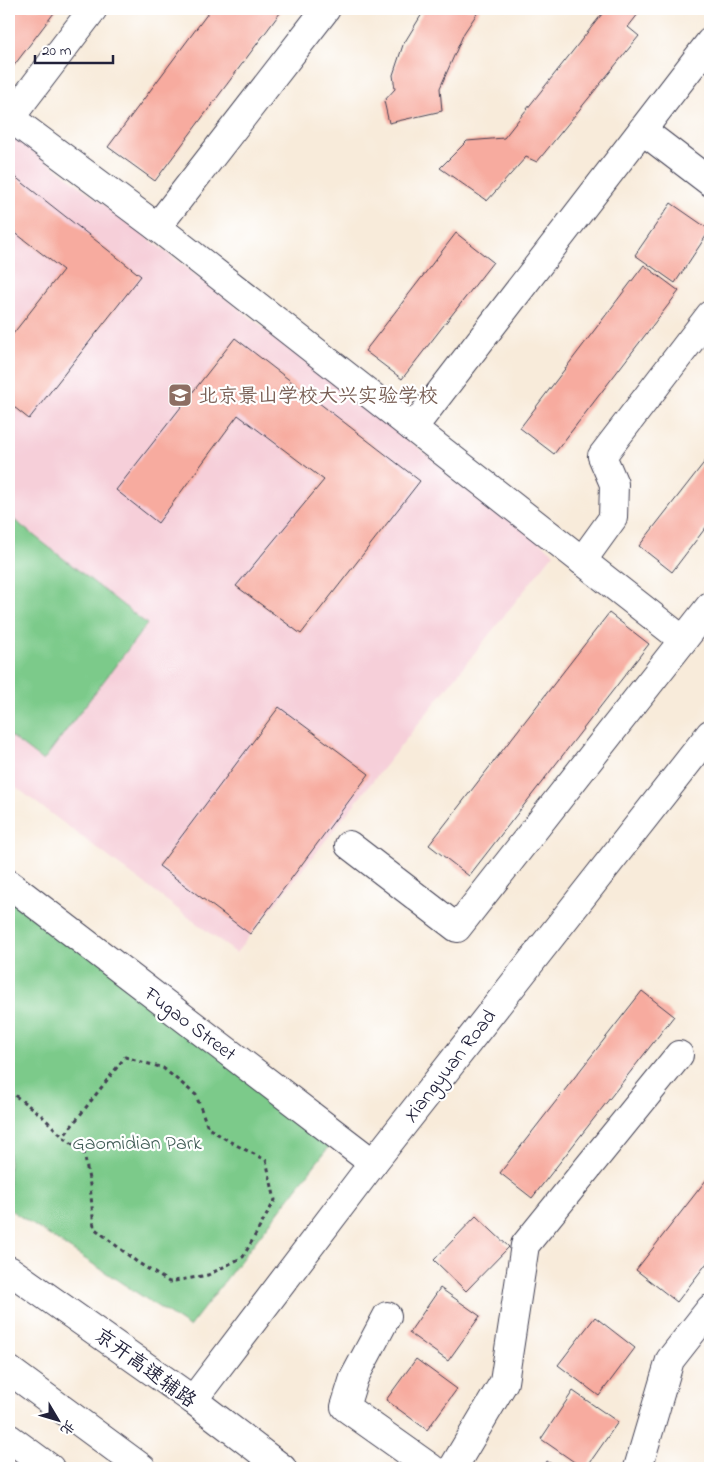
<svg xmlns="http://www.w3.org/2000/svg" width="719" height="1477" viewBox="0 0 719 1477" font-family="'Indie Flower','LXGW WenKai TC',sans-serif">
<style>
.built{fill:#f6cfd9}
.green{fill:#7cca8a;stroke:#4f7662}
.building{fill:#f7ab9f}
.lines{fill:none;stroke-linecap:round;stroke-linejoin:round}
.minor-casing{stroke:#424053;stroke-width:30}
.major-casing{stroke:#424053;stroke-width:30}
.highway-casing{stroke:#424053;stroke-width:30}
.path{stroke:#424053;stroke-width:3;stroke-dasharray:4 4;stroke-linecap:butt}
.minor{stroke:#fff;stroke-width:28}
.major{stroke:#fff;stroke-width:28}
.highway{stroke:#fff;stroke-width:28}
.labels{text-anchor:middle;stroke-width:4.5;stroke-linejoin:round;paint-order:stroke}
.education-label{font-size:20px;fill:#785e54;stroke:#fff;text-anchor:start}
.street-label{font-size:20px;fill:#22223b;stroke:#fff}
.park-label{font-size:20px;fill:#425d57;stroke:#fff}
</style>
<rect width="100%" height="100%" fill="#fff"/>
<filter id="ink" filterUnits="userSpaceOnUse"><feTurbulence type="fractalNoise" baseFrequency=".02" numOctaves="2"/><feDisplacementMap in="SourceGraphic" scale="10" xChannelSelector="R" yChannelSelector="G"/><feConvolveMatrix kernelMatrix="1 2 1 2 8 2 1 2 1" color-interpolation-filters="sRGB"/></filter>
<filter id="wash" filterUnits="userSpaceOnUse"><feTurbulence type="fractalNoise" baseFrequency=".0096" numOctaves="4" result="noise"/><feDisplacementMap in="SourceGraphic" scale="20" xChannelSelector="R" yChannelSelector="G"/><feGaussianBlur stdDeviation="1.12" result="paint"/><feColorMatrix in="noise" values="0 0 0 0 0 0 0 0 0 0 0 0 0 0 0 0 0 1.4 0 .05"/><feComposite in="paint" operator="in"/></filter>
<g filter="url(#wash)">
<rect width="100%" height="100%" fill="#f8ebda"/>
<polygon class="built" points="9,132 148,238 554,553 236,953 9,782"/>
<g class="green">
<polygon points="9,516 147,624 43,761 9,735"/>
<polygon points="9,884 338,1135 189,1327 9,1209"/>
</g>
<g id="blocks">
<g class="building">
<polygon points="9,9 57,9 9,72"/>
<polygon points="211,9 283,9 155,181 108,147"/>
<polygon points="425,9 480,9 464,33 440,88 442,111 389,123 384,101 395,89 393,75 403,45"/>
<polygon points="603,9 642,9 628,27 639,36 537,162 526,157 487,201 440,168 467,141 504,138 602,14"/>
<polygon points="9,172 141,276 29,419 9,403 9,339 63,270 9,228"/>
<polygon points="671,203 710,230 675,283 635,255"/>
<polygon points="456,233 493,262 402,379 365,351"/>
<polygon points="644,265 679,291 554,454 520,428"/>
<polygon points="235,338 420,481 301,634 236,586 324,480 238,415 158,523 116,490"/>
<polygon points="710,455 710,522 672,572 639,546"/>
<polygon points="609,613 649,644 469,876 429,845"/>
<polygon points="279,707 369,774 250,934 159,866"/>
<polygon points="642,991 674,1016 532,1198 500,1173"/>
<polygon points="710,1175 710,1259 677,1302 636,1270"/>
<polygon points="476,1216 509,1247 466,1291 434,1260"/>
<polygon points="440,1288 480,1316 448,1361 409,1333"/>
<polygon points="595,1317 635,1348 599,1396 558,1365"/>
<polygon points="416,1359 457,1389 427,1430 386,1400"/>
<polygon points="573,1391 618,1422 586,1468 583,1468 541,1439"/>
<polygon points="547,1461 558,1468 543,1468"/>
</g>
</g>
</g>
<g filter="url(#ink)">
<use href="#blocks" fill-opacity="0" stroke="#424053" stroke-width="1"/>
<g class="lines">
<g class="minor-casing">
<g id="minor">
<polyline points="9,117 157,227 683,640"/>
<polyline points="10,118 93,9"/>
<polyline points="642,130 710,182"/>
<polyline points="157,227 326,9"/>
<polyline points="413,428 710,42"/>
<polyline points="582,561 613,518 614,484 602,456 710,315"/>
<polyline points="349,845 457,928 710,606"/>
<polyline points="9,884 373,1163"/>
<polyline points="387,1316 354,1378 345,1407 431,1468"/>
<polyline points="193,1400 373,1163 710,734"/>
<polyline points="453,1468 504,1382 525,1245 679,1055"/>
<polyline points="638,1468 670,1360 710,1309"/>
</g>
</g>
<g class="major-casing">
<polyline id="major" points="9,1270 193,1400 282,1468"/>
</g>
<g class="highway-casing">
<g id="highway">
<polyline points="9,1370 142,1468"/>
<polyline points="9,1438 50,1468"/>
</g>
</g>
<g class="path">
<polyline points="9,1081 11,1079"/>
<polyline points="9,1091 41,1115 63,1137 84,1152 90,1185 94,1228 137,1262 169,1282 208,1275 243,1257 275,1200 266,1160 234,1144 208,1128 196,1095 163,1068 125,1057 63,1137"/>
</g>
<use href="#minor" class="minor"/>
<use href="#major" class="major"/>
<use href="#highway" class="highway"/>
</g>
</g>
<defs>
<g id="school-square" transform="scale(1.25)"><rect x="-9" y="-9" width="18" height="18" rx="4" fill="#8d6e63" stroke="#fff"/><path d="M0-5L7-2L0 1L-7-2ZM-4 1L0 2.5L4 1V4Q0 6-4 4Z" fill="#fff"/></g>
</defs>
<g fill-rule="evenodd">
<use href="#school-square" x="180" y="395"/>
</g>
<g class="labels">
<g class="education-label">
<text x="198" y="402">北京景山学校大兴实验学校</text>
</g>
<g class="street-label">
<text transform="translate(191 1023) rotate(37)" y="7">Fugao Street</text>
<text transform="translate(449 1065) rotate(-52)" y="7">Xiangyuan Road</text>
<text transform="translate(146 1367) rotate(36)" y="7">京开高速辅路</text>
</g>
<g class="park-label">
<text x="137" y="1149">Gaomidian Park</text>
</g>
</g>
<rect width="719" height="1477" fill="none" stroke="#fff" stroke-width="30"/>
<g transform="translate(58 1420) rotate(128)" stroke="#ffffff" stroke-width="4" paint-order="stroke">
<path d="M0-4L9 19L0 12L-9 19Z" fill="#22223b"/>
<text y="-8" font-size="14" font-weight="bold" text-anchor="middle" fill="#22223b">北</text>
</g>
<path d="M35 55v8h78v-8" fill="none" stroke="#22223b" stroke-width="2.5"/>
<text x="42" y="55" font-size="15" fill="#22223b" stroke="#ffffff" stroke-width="4" paint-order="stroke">20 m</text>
</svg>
